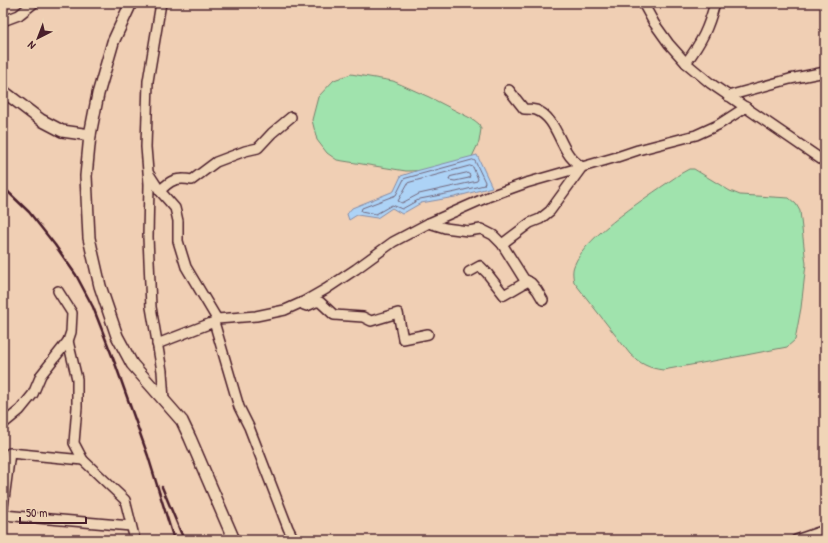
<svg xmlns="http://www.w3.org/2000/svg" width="828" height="543" viewBox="0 0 828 543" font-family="'Patrick Hand',sans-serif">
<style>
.green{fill:#a0e3ad;stroke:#75816c}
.water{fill:#add3f6;stroke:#858ba5}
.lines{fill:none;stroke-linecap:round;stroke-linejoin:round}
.shore{stroke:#72677c;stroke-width:1}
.minor-casing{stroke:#4a1f2b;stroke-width:12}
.tertiary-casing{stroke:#4a1f2b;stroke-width:14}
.minor{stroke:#f0d5b7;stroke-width:9}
.tertiary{stroke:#f0d5b7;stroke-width:11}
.rail{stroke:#4a1f2b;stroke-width:2.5}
</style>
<rect width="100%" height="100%" fill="#f0cfb4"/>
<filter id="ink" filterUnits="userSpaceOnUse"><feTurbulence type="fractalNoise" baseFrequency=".025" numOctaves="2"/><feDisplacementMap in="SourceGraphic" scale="8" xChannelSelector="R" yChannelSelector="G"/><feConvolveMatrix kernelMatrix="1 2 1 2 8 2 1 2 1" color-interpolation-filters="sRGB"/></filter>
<g filter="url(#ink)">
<g class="green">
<polygon points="351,74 393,81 429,97 474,120 479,124 481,129 479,142 470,161 456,170 406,171 337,160 327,153 317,140 312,120 318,97 334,80"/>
<path d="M689 169H694L730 191 740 195 789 198 796 204 800 211 806 264 801 308 795 340 787 347 741 356 663 370C648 368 641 364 630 354L574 282C573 277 572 271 574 266 585 235 652 194 680 174Z"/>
</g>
<polygon class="water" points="477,155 492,187 455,197 421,203 402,214 392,208 377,218 357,215 349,220 347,214 352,208 394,191 401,176 416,171"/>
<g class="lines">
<g class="shore">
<polygon points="473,160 475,161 485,182 484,185 456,192 420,199 402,209 392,205 376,214 361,211 362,208 396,195 404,179"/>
<polygon points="470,166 473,167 478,179 477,181 419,194 402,203 398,201 408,183"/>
<polygon points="467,173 470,175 469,178 455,181 449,180 450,177"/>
</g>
<g class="minor-casing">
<g id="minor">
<polyline points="161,3 148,81 146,147 149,184 148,237 151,307 162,371 164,400"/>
<polyline points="643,3 654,23 669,44 686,63 710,83 825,162"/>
<polyline points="3,21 19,15 34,3"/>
<path d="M686 63C702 41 708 29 715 3"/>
<polyline points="728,96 790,79 825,72"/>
<polyline points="149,174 160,191 175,208 178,221 178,241 186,267 217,319"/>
<path d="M160 191C170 180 177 177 192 180L216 162 245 151 258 148 272 133 291 117"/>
<polyline points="429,223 445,228 468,231 481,229 493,235 502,244 524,279 531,283 537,290 543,300"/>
<path d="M502 244 530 223 540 219 550 211 582 167C576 163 571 159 567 152 558 138 553 116 536 110 532 109 528 109 524 109L509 90"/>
<polyline points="469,272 480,266 487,273 504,295 528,281"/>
<polyline points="304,305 307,306 316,302 320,302 334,315 363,317 371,321 398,313 403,339 428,334"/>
<polyline points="214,322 239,407 249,427 288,528 294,540"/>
<polyline points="68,341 77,379 77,407 74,443 83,460 125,500 135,540"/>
<polyline points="157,344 214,322 217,319 256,316 285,310 305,301 326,289 356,269 393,242 429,223 490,196 526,183 617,157 638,150 696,135 718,125 746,107"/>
<polyline points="3,424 20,410 33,394 41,375 68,341 71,332 72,313 58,291"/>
<polyline points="3,507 10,453 83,460"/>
<polyline points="3,515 131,526"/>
<polyline points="796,540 825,530"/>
</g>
</g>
<g class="tertiary-casing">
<g id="tertiary">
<polyline points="131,3 113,42 98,94 90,135 86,176 89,238 100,286 117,336 132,364 182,421 190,438 234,540"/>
<polyline points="3,91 41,120 62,131 90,135"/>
</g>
</g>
<use href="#minor" class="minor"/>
<use href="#tertiary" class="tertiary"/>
<g class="rail">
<polyline points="3,187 29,212 55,245 76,275 93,307 116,366 148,456 174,540"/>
<polyline points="162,487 184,540"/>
</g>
</g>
</g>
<rect width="828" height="543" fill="none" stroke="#f0d5b7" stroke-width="16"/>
<rect x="8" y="8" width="812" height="527" fill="none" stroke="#4a1f2b" stroke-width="1.5" filter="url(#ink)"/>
<g transform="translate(38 38) rotate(222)" stroke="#f0d5b7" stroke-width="3" paint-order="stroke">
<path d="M0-3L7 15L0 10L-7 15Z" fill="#4a1f2b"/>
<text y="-6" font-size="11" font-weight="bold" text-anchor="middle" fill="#4a1f2b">N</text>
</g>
<path d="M20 517v6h66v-6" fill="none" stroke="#4a1f2b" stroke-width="2"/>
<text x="26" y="517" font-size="12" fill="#4a1f2b" stroke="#f0d5b7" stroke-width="3" paint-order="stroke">50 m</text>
</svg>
